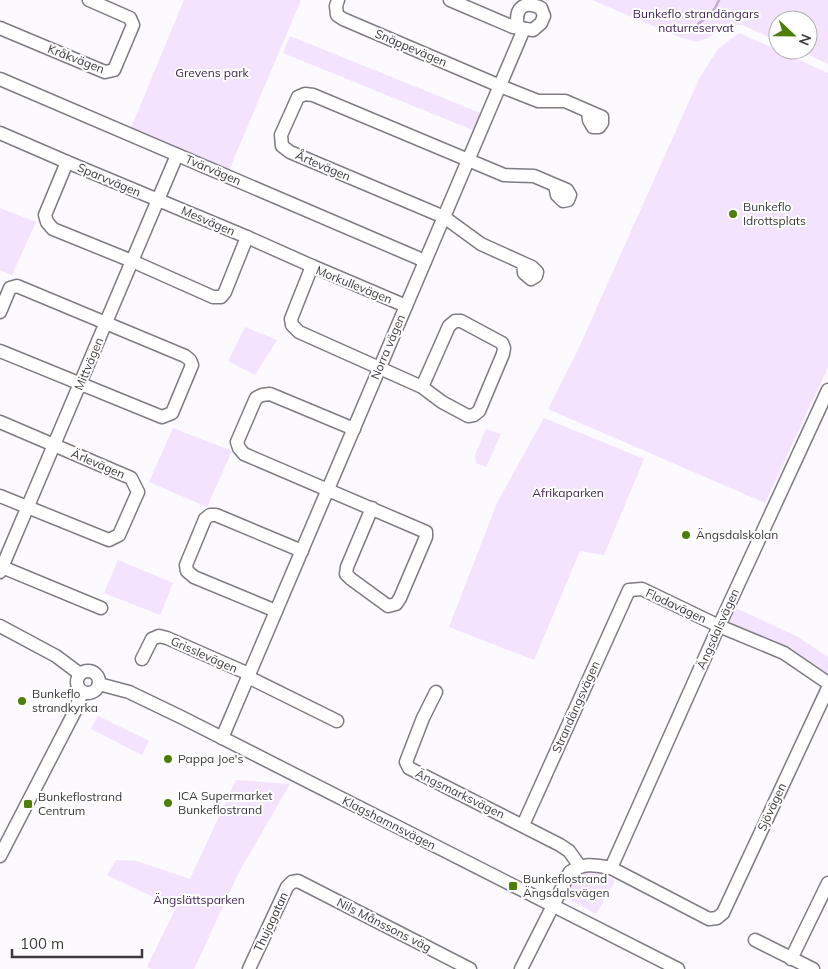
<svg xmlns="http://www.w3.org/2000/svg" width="828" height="969" viewBox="0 0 828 969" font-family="Mulish,sans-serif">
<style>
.green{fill:#f3e3fe}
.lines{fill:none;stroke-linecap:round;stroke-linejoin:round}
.stream{stroke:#c4add3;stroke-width:2.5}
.minor-casing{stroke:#7f7b83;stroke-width:15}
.minor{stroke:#fff;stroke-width:12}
.poi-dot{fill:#4e7e0a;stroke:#fff;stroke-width:2}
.labels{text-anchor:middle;stroke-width:4;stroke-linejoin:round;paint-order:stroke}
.park-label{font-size:12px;fill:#422453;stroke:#fff}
.street-label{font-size:12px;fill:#3b393c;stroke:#fff}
.poi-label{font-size:12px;fill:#3b393c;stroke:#fff;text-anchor:start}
</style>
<rect width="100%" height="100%" fill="#fcf9ff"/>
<g class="green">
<polygon points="184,0 301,0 229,170 131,128"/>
<polygon points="592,0 828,0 828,64 798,50 808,50 808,20 778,20 778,41 742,25 726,25 708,38 697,42 682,38"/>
<polygon points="739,33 828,73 828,367 765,503 548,409 577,352 700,77 718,49"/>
<polygon points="290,36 483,114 475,131 283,53"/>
<polygon points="0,208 36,222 12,275 0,270"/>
<polygon points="245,327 277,340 255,375 228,361"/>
<polygon points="544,418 644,459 604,555 580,551 534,660 449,627 497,503"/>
<polygon points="173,428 232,451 207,507 149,482"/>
<polygon points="486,429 501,434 486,467 476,463 475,455"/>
<polygon points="118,560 173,583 160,615 104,593"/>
<polygon points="736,608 798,637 828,657 828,673 826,675 796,652 729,624"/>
<polygon points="98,716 149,741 142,755 91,729"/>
<polygon points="236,780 290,784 239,872 194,969 152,969 147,967 176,908 107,875 116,860 136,861 190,879"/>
<polygon points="580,873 603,873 615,881 596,914 565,897"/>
</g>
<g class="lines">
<path class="stream" d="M690 33C700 18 711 20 719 0"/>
<g class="minor-casing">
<g id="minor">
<polyline points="338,0 336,6 337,15 343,19 500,86 538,101 565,101 588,111 589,120 593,127 599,127 602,123 602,117 588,111"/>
<path d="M450 0 513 27 533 30 541 23 544 16 541 8C524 0 514 8 518 27"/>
<polyline points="0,28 105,72 114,70 133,25 130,18 89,0"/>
<polyline points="0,79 425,261"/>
<polyline points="0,133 67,162"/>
<polygon points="67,162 247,237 225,292 221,297 213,297 132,261 53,229 47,222 45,215"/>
<polyline points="247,237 312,266"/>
<polyline points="523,263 532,267 537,272 536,276 531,279 524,273 523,263 481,244 444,217 290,152 282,146 281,135 298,97 305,94 313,95 504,175 534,176 555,185 557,195 563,201 568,200 570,195 567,190 555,185"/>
<polyline points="406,306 312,266 291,319 292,325 299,332 422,387 442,402 468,416 474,415 479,411 503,354 504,348 502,343 461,321 455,321 449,326 422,387"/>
<polyline points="0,312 10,288 17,286 185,356 190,360 192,365 172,413 162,417 0,351"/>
<polyline points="0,422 131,478 138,492 119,535 109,540 0,496"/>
<polyline points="354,429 270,394 262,395 256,398 237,442 239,448 244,454 426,532 426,537 400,598 396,604 388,606 351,579 346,574 347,567 372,508"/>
<polyline points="2,567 101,608"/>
<polyline points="0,572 177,155"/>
<polyline points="276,611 194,577 187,571 186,565 205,519 210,515 216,515 302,551"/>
<polyline points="0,626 56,656 80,674"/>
<polyline points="142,659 152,639 159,636 167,638 249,674"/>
<circle cx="88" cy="682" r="11"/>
<polyline points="248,677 337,721"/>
<polyline points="99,684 129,692 183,718 678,969"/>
<polyline points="436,692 423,718 406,762 409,768 560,845 569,851 579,865"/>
<polyline points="222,738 524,29"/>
<polyline points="523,825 629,590 642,589 719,626 784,653 828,683"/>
<polyline points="0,856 74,713 82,692"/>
<polyline points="611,868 719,626 828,390"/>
<polyline points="755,940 813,969"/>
<polyline points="791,959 828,883"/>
<polyline points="249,969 287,887 292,882 298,881 470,969"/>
<path d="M521 969 570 872C584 862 595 865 611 868L709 919 717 918 723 913 828 688"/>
</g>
</g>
<use href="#minor" class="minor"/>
</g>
<g class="poi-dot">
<circle cx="733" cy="214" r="5"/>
<circle cx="686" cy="535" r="5"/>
<circle cx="22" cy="701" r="5"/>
<circle cx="168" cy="759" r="5"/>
<circle cx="168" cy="803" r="5"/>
<rect x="23" y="799" width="10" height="10" rx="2.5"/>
<rect x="508" y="881" width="10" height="10" rx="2.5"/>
</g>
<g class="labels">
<g class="park-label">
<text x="696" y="18">Bunkeflo strandängars<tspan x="696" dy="14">naturreservat</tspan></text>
<text x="212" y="77">Grevens park</text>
<text x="568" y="497">Afrikaparken</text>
<text x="199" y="904">Ängslättsparken</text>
</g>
<g class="street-label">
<text transform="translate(411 48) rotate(23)" y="4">Snäppevägen</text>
<text transform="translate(76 59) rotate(21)" y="4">Kråkvägen</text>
<text transform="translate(323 166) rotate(23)" y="4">Årtevägen</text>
<text transform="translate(213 170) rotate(23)" y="4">Tvärvägen</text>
<text transform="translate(109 180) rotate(23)" y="4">Sparvvägen</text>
<text transform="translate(208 221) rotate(23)" y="4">Mesvägen</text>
<text transform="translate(354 285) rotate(22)" y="4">Morkullevägen</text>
<text transform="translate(388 347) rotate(-67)" y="4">Norra vägen</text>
<text transform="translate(89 364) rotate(-67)" y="4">Mittvägen</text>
<text transform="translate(98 464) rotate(23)" y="4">Ärlevägen</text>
<text transform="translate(676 606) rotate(25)" y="4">Flodavägen</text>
<text transform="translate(718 629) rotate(-66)" y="4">Ängsdalsvägen</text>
<text transform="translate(204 655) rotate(24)" y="4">Grisslevägen</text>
<text transform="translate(576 707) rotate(-66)" y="4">Strandängsvägen</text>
<text transform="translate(460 794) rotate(26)" y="4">Ängsmarksvägen</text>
<text transform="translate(772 807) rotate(-65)" y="4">Sjövägen</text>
<text transform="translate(389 823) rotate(27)" y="4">Klagshamnsvägen</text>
<text transform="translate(271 922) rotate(-65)" y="4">Thujagatan</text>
<text transform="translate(384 925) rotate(27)" y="4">Nils Månssons väg</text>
</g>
<g class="poi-label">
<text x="743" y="211">Bunkeflo<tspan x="743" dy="14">Idrottsplats</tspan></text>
<text x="696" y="539">Ängsdalskolan</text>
<text x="32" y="698">Bunkeflo<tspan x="32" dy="14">strandkyrka</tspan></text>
<text x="178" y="763">Pappa Joe's</text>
<text x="178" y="800">ICA Supermarket<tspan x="178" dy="14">Bunkeflostrand</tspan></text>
<text x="38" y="801">Bunkeflostrand<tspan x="38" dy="14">Centrum</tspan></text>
<text x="523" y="883">Bunkeflostrand<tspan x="523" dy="14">Ängsdalsvägen</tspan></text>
</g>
</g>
<g transform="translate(793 35) rotate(112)"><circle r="24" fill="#ffffff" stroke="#b1b0b1"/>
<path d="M0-4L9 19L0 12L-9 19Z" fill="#4e7e0a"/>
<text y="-8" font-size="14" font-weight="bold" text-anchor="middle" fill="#3b393c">N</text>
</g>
<path d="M12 949v8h130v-8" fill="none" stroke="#3b393c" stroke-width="2.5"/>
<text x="20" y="949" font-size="15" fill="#3b393c" stroke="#ffffff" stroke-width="4" paint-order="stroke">100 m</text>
</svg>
